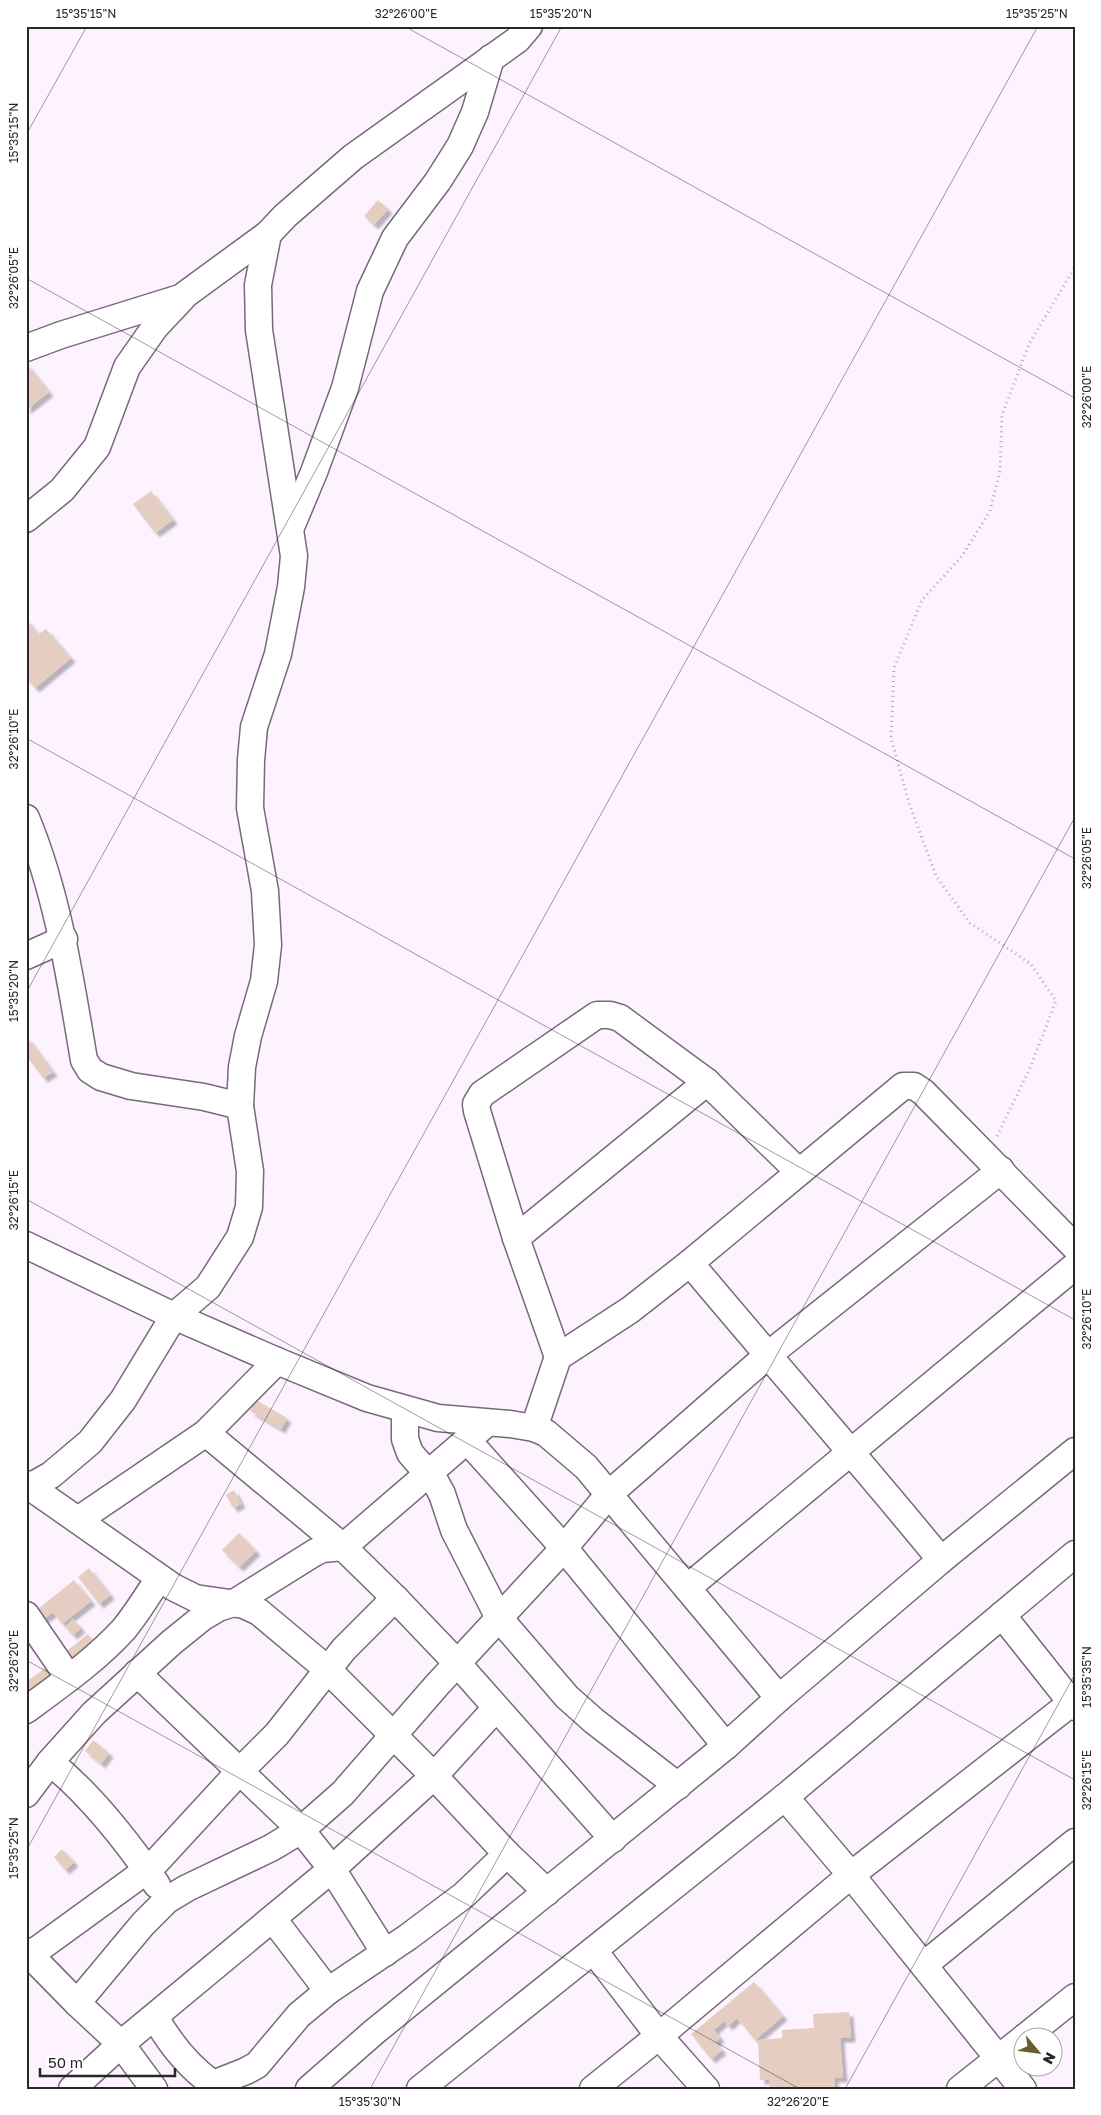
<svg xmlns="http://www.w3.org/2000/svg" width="1101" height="2115" viewBox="0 0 1101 2115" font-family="'Golos Text',sans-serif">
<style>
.building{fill:#e5cec1;filter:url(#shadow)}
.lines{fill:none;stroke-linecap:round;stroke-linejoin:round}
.minor-casing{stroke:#78697a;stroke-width:29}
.path{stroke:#b1a9b3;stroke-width:3;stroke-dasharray:1 4;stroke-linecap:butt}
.minor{stroke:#fff;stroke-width:26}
.ticks{fill:none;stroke:#2a242b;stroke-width:1;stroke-opacity:0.45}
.neatline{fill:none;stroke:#2a242b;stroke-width:2}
.ticks-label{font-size:12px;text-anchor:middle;fill:#2a242b}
</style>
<defs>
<filter id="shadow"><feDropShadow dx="4.5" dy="4.5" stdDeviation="1" flood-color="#0004"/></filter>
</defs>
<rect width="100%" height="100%" fill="#fdf3ff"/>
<g class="building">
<polygon points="378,200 388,209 374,225 364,216"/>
<polygon points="26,363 49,392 26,410"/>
<polygon points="151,491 173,520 155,533 133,504"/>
<polygon points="26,619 39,634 46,629 71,658 35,688 26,678"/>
<polygon points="26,1036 53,1072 43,1078 26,1055"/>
<polygon points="256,1400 287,1418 281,1429 250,1411"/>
<polygon points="234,1490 241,1504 233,1508 226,1495"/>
<polygon points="239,1533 256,1551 239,1567 222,1550"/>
<polygon points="89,1568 110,1595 99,1604 78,1577"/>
<polygon points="74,1580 91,1601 62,1624 53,1612 40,1622 33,1613"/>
<polygon points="73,1619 81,1628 73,1635 65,1627"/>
<polygon points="88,1634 96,1645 71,1664 63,1654"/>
<polygon points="48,1666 60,1682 26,1697 26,1682"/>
<polygon points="93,1740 109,1753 101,1764 85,1751"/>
<polygon points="62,1849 74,1862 65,1870 54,1857"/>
<polygon points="754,1982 783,2016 755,2040 737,2018 728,2026 724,2021 714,2030 720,2038 715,2042 722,2050 711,2059 691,2034"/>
<polygon points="849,2012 851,2038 840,2038 843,2078 834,2078 835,2089 770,2089 769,2080 760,2080 758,2040 782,2038 782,2030 814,2028 813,2014"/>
</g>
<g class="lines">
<g class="minor-casing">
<g id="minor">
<polyline points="26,348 61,335 180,298"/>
<polyline points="26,519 62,490 97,447 127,367 155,327 186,294 268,234 285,216 353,157 517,40 529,26"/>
<polyline points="291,527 314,472 345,388 370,291 395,238 438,181 460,146 475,112 491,58"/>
<path d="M26 818C58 895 70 978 84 1060L90 1070 101 1077 131 1086 204 1097 240 1106"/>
<polyline points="26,956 64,939"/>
<polyline points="516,1238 707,1082"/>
<polyline points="26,1245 174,1316 277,1361 367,1398 438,1418 510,1424 534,1428 546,1433 586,1467 779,1698"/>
<path d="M690 1263C773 1362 859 1460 941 1560"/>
<polyline points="558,1357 516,1238 477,1111 476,1104 482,1094 597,1015 610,1015 620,1018 707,1082 799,1172"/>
<polyline points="405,1410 405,1439 410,1453 436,1483 442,1494 454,1530 499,1618 567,1697 594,1721 678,1786"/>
<polyline points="534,1428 558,1357 630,1310 690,1263 903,1086 914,1086 923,1092 1075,1247"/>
<polyline points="206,1433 343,1547 395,1598 457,1663 613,1839"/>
<polyline points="467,1440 564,1548 726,1746"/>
<polyline points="26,1484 173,1587 195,1598 244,1605 259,1612 327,1669 434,1776 507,1854 547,1892"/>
<polyline points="26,1489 51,1475 90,1442 123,1400 174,1316 208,1287 240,1237 249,1207 250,1171 240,1106 242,1067 248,1036 264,981 268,945 265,891 250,808 251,760 254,727 278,654 291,587 294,556 259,330 258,285 268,234"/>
<polyline points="78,1520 206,1433 277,1361"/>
<polyline points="687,1588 1075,1266"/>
<polyline points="26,1615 69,1678"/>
<polyline points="1002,1615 1075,1707"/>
<polyline points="137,1673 301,1830 332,1869 385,1953"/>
<path d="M26 1710C60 1685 96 1660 124 1629 137 1613 148 1595 159 1578"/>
<path d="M50 1762C92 1796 127 1841 157 1885"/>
<polyline points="26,1794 50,1762 94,1713 172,1642 203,1617 218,1608 234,1603 314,1553 322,1549 343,1547 487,1423"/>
<polyline points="785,1797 851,1875 1023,2089"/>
<polyline points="273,1919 328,1991"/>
<polyline points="26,1951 77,2003 121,2044 154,2089"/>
<polyline points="594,1951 659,2036 706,2089"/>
<polyline points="30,1955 147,1870 157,1861 240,1771 277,1734 344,1649 395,1598"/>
<polyline points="924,1965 1075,1842"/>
<polyline points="77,2003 143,1924 167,1900 187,1888 271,1848 301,1830 343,1793 437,1685 564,1548 609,1494 768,1355 1001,1170"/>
<path d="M155 2017C169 2042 189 2067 213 2084"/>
<polyline points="1024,2038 1075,1997"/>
<polyline points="72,2089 121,2044 332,1869 434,1776 496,1708"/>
<polyline points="210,2089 213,2084 246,2071 257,2065 299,2015 328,1991 408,1937 464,1895 507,1854"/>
<polyline points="309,2089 374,2032 726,1746 779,1698 941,1560 1075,1451"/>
<polyline points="420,2089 785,1797 1075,1554"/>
<polyline points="593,2089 659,2036 851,1875 1075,1700"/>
<polyline points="960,2089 1024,2038"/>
</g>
</g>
<polyline class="path" points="997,1136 1030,1068 1056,1001 1031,964 970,923 936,876 909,803 891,738 894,668 922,600 962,556 990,511 1000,471 1002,415 1029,344 1075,267"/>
<use href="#minor" class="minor"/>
</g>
<path class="ticks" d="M404 26 1075 398M26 135 87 26M26 278 1075 859M26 738 1075 1320M26 993 562 26M26 1199 1075 1780M26 1660 800 2089M26 1851 1038 26M370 2089 1075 817M845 2089 1075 1674"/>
<rect width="1101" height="2115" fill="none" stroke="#ffffff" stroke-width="55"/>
<g transform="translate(1038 2052) rotate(119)"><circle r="24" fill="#ffffff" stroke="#aaa7aa"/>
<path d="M0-4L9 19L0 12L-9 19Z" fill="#6c5c2a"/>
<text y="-8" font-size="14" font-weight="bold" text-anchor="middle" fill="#2a242b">N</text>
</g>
<path d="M40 2068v8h135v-8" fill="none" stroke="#2a242b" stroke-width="2.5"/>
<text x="48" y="2068" font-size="15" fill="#2a242b" stroke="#ffffff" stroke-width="4" paint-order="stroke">50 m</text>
<rect x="28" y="28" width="1046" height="2060" class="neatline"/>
<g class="ticks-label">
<text x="86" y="18">15°35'15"N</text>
<text x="406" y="18">32°26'00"E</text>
<text x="561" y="18">15°35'20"N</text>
<text x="1037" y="18">15°35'25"N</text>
<text transform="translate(14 133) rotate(-90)" y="4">15°35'15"N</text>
<text transform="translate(14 278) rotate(-90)" y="4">32°26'05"E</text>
<text transform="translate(1087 397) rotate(-90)" y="4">32°26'00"E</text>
<text transform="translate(14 739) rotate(-90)" y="4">32°26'10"E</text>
<text transform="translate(1087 858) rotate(-90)" y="4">32°26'05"E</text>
<text transform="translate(14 991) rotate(-90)" y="4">15°35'20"N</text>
<text transform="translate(14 1200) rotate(-90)" y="4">32°26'15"E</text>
<text transform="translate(1087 1319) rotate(-90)" y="4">32°26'10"E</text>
<text transform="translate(14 1661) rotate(-90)" y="4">32°26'20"E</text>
<text transform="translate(1087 1677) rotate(-90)" y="4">15°35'35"N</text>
<text transform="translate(1087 1780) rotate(-90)" y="4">32°26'15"E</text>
<text transform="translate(14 1848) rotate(-90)" y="4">15°35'25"N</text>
<text x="370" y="2106">15°35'30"N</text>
<text x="798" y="2106">32°26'20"E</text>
</g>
</svg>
